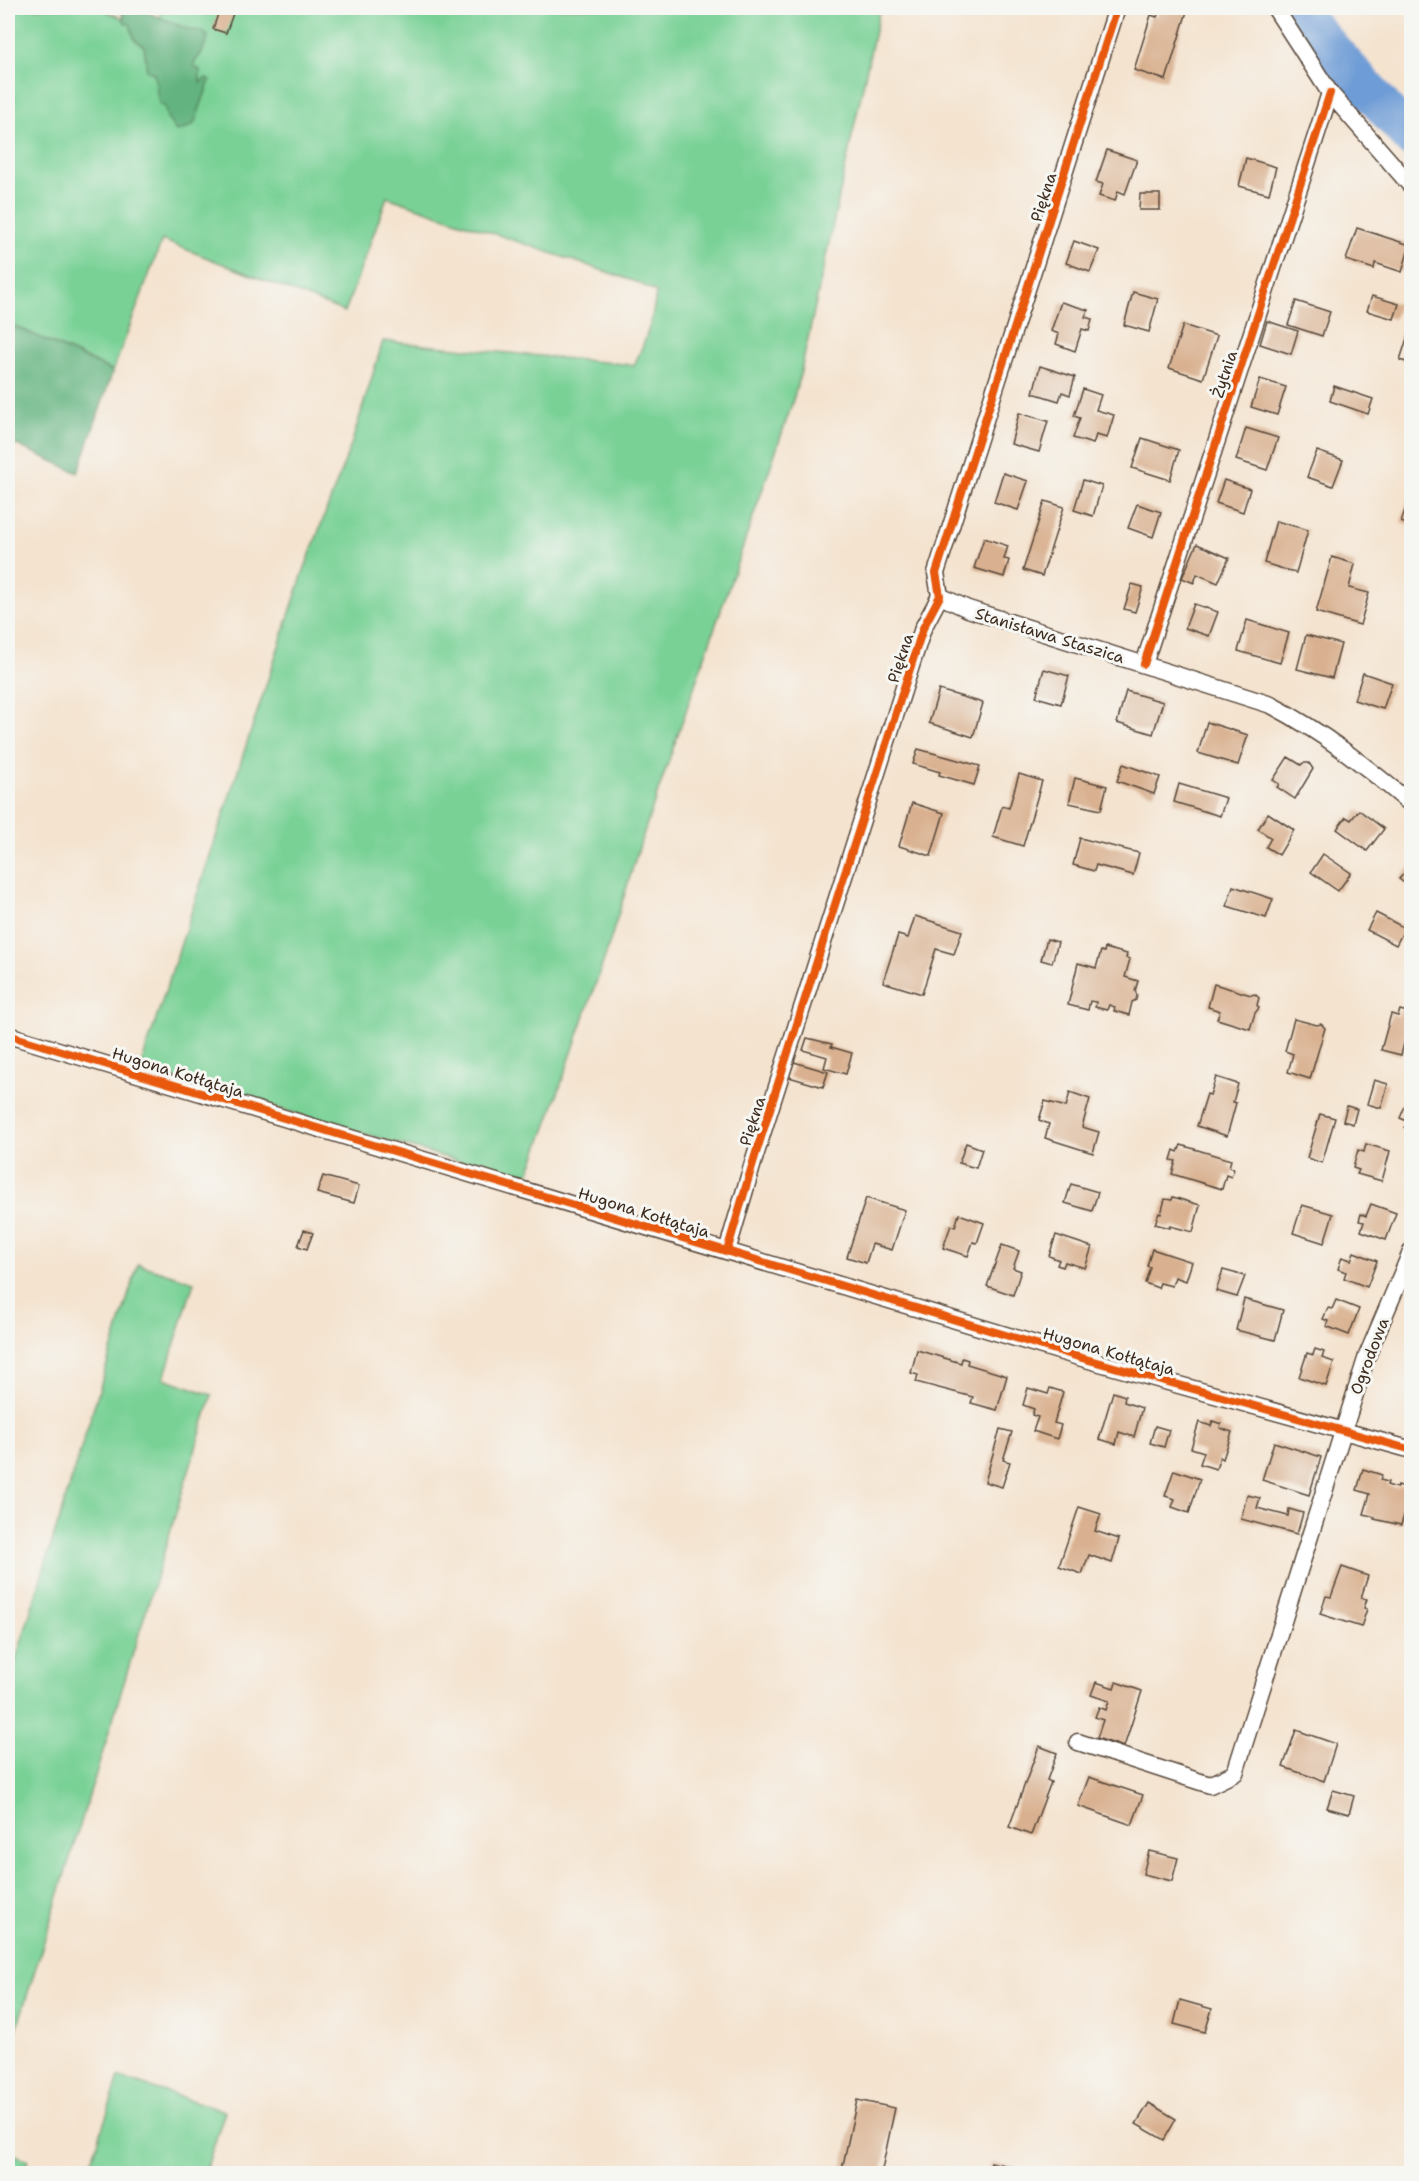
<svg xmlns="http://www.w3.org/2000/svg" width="1419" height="2181" viewBox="0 0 1419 2181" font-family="'Shantell Sans',sans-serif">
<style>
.green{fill:#79d196;stroke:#5a7e5a;stroke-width:1.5}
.forest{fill:#62b37f;stroke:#4e6e4e;stroke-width:1.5}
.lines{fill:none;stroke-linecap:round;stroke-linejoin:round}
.river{stroke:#6e9cd6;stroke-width:38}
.building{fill:#d9b190}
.minor-casing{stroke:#574639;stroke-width:19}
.minor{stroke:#fff;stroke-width:16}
.cycleway-casing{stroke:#f6f6f2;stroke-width:11}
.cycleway{stroke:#e8590c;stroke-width:8}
.labels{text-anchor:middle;stroke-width:6;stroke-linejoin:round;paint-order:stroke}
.street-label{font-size:16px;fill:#3b2a1e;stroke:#f6f6f2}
</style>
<rect width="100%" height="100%" fill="#f6f6f2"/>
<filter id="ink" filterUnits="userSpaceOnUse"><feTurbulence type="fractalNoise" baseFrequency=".0167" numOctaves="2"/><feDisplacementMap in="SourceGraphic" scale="12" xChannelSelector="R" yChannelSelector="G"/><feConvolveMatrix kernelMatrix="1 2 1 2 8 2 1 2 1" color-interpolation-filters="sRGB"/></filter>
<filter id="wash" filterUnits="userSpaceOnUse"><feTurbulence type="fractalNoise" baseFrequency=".008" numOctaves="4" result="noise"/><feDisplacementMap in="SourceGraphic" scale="24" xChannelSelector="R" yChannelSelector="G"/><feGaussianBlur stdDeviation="1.35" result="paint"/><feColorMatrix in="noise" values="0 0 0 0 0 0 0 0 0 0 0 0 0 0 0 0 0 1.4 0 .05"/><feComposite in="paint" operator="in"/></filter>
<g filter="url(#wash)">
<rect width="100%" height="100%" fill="#f4e3cf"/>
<g class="green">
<path d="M8 8H100L201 54 208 37 158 18 164 8H880L799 380 790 410 641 841 607 951 548 1122 526 1181 140 1068 303 573 352 442 383 341 634 365C645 343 654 317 656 292L639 283 387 197 345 312 162 240 113 371 8 323Z"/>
<polygon points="138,1264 194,1282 164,1378 212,1395 104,1748 8,2057 8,1685"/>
<polygon points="119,2077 225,2111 205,2173 88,2173"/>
<polygon points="8,2152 28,2160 23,2173 8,2173"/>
</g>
<g class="forest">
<path d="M129 8H138L187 29 204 32 208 37 201 54 195 61 194 66 200 70V83L206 78 210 80 194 124 185 129 176 131 167 118 165 107 159 103 154 73 147 71 144 46C133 41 133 35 130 24L125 23 122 12Z"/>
<polygon points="8,323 113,371 78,473 8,441"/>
</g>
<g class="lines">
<polyline class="river" points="1300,8 1304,18 1412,139"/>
</g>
<g id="blocks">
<g class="building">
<polygon points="220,8 235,8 226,33 213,29"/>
<polygon points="1160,8 1188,8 1166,80 1134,70 1151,15 1157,17"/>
<polygon points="1107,150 1137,160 1125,194 1118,191 1115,201 1099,196 1103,184 1096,182"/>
<polygon points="1246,158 1276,167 1269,194 1239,186"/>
<polygon points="1140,194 1160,194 1160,210 1139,210"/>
<polygon points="1357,228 1410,245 1402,272 1375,263 1374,269 1346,260"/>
<polygon points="1074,241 1099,250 1090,272 1066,263"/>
<polygon points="1133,292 1158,299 1149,332 1124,325"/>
<polygon points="1372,296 1399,304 1394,319 1367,311"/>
<polygon points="1296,301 1330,312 1322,336 1288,325"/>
<polygon points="1061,302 1088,310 1085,317 1092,319 1089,331 1082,329 1075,351 1056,344 1059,334 1051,331"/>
<polygon points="1267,321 1298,331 1291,354 1260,344"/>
<polygon points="1183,325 1217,336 1203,379 1169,368"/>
<polygon points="1409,332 1412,333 1412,364 1400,360"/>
<polygon points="1040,366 1075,377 1070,395 1062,392 1059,401 1033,393"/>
<polygon points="1260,379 1286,387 1277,415 1251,407"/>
<polygon points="1334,386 1373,399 1368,414 1330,401"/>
<polygon points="1083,389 1101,395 1096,410 1114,415 1107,438 1096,435 1093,444 1073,438 1080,418 1074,416"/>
<polygon points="1019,413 1048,421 1039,452 1011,444"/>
<polygon points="1246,428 1278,438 1267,470 1236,460"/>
<polygon points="1142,438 1179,450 1170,480 1132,468"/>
<polygon points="1317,451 1343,460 1333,486 1307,477"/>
<polygon points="1003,473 1028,481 1018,510 994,502"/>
<polygon points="1083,480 1102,486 1093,516 1074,510"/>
<polygon points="1224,480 1250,489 1243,512 1216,503"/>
<polygon points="1411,492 1412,492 1412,526 1401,522"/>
<polygon points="1045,501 1064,507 1042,576 1023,570"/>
<polygon points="1137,504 1161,512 1153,537 1128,528"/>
<polygon points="1276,521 1308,530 1296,573 1264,563"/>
<polygon points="984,538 1008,546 1004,559 1009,560 1004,577 974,568"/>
<polygon points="1197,544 1229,558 1218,583 1197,574 1194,583 1182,578"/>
<polygon points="1332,557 1355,564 1349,588 1369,593 1360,625 1316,612"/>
<polygon points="1132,584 1143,587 1135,612 1124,609"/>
<polygon points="1194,604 1218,612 1209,636 1185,628"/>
<polygon points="1247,620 1289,633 1280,663 1238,651"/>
<polygon points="1306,635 1341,644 1332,678 1297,669"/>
<polygon points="1044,669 1069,676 1061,704 1036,697"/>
<polygon points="1363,673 1392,683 1383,709 1354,700"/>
<polygon points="939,690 983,703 973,737 929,723"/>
<polygon points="1126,691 1163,702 1153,734 1117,723"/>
<polygon points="1207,722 1248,735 1238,765 1198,753"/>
<polygon points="918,749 980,766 974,785 939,775 940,772 913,764"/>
<polygon points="1288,757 1301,765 1303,763 1309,763 1313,769 1295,799 1277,787 1279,784 1273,780"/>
<polygon points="1123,764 1160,777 1154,794 1117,781"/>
<polygon points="1019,774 1042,781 1023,846 993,837 1002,806 1009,808"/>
<polygon points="1075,778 1107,786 1101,810 1069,803"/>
<polygon points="1179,784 1226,798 1220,816 1174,802"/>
<polygon points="912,803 944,813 931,856 899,846"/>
<polygon points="1359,810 1384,829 1367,851 1337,829 1346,817 1351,820"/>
<polygon points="1268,813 1294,830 1279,855 1266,847 1271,838 1258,829"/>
<polygon points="1080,838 1139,853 1133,875 1096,865 1094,871 1073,865"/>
<polygon points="1323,854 1351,873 1338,891 1311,872"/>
<polygon points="1412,865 1412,889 1399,879"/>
<polygon points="1233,886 1273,899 1266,918 1227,906"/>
<polygon points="1376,913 1405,928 1396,945 1367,930"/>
<polygon points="915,916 962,931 954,954 936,949 922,994 883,982 898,935 908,938"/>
<polygon points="1047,939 1058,942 1052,963 1041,960"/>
<polygon points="1105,948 1127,954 1126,958 1130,959 1125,977 1138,981 1135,991 1137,995 1136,1000 1132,1002 1129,1015 1114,1011 1115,1007 1109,1005 1107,1010 1095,1007 1096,1002 1090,1001 1088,1010 1068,1005 1078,963 1096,968 1101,951 1104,952"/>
<polygon points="1214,984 1251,995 1255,994 1259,998 1257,1005 1259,1008 1255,1013 1250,1029 1217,1019 1220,1011 1208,1007"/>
<polygon points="1400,1010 1412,1013 1401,1055 1381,1050 1391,1014 1398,1016"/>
<polygon points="1294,1019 1317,1025 1321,1024 1325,1028 1310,1079 1288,1072 1293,1054 1285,1051"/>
<polygon points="807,1038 832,1044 831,1047 852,1053 846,1074 824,1068 827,1057 803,1050"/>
<polygon points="794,1062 828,1072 823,1087 789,1077"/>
<polygon points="1216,1077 1238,1084 1233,1102 1236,1103 1227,1136 1197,1126 1207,1094 1210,1095"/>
<polygon points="1374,1080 1388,1084 1381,1108 1367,1104"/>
<polygon points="1070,1092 1090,1099 1082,1127 1099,1132 1093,1153 1045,1138 1049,1124 1039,1120 1045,1101 1066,1107"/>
<polygon points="1347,1106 1357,1109 1353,1124 1343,1121"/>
<polygon points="1405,1106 1412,1109 1412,1130 1405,1128 1407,1121 1400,1118"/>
<polygon points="1320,1114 1335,1118 1322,1163 1307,1158"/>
<polygon points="966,1143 982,1149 976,1168 959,1163"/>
<polygon points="1366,1144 1390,1151 1382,1181 1357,1174 1359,1170 1353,1168 1358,1150 1364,1152"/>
<polygon points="1181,1145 1231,1160 1229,1167 1234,1169 1231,1177 1226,1175 1222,1189 1172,1174 1176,1161 1171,1160 1174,1150 1178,1152"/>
<polygon points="323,1176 359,1186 354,1203 317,1193"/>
<polygon points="1071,1184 1098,1192 1092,1211 1065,1203"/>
<polygon points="1173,1197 1200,1205 1193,1232 1170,1226 1170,1228 1155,1224 1159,1213 1161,1214 1165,1199 1172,1200"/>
<polygon points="866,1198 905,1210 892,1250 872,1244 866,1263 847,1257"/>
<polygon points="1371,1204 1396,1213 1386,1240 1361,1231 1364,1222 1359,1221 1361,1214 1366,1216"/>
<polygon points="1302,1205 1333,1214 1324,1243 1293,1233"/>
<polygon points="959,1214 984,1223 977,1243 973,1242 968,1256 943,1248 951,1225 955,1227"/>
<polygon points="304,1230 313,1233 307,1249 298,1246"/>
<polygon points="1056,1235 1092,1247 1085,1268 1065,1262 1063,1267 1057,1265 1059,1260 1049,1256"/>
<polygon points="1002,1245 1019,1251 1013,1268 1021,1271 1013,1295 987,1286"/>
<polygon points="1152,1249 1192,1262 1186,1281 1175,1277 1172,1286 1160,1283 1158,1288 1145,1283 1150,1267 1147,1266"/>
<polygon points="1354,1252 1377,1261 1367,1287 1344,1278 1346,1272 1338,1269 1342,1257 1351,1260"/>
<polygon points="1223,1270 1245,1276 1237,1297 1216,1291"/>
<polygon points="1244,1299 1283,1310 1275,1340 1236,1330"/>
<polygon points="1336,1300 1359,1309 1349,1335 1326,1326 1328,1321 1323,1319 1328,1308 1332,1309"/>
<polygon points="1315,1349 1324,1352 1322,1358 1334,1362 1326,1386 1299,1377 1307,1353 1313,1355"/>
<polygon points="917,1350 961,1363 962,1358 968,1360 967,1364 1007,1376 997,1410 971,1403 973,1397 916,1382 918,1375 911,1373"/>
<polygon points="1028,1388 1048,1394 1050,1388 1063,1392 1054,1423 1061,1425 1057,1439 1033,1431 1038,1417 1032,1415 1034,1409 1023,1405"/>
<polygon points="1113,1392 1125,1396 1124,1402 1142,1408 1134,1437 1119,1432 1116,1444 1099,1439"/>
<polygon points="1213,1421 1221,1424 1220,1428 1232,1432 1223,1459 1220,1457 1216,1469 1200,1464 1204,1452 1191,1448 1199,1422 1211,1426"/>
<polygon points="1155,1426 1169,1430 1164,1447 1150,1443"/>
<polygon points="1000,1429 1012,1432 1003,1460 1010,1462 1002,1487 985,1482"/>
<polygon points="1274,1442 1321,1457 1309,1495 1262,1480"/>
<polygon points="1363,1469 1382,1475 1380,1480 1388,1482 1387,1485 1397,1488 1398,1485 1411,1489 1407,1513 1405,1512 1401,1525 1374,1519 1375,1517 1364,1514 1370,1494 1357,1490"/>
<polygon points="1174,1470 1200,1479 1189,1513 1172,1507 1175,1499 1165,1496"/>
<polygon points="1247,1495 1260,1498 1257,1508 1288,1516 1289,1509 1303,1513 1297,1534 1241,1519"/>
<polygon points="1079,1507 1101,1514 1095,1531 1119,1539 1112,1563 1089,1555 1082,1574 1059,1566"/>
<polygon points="1342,1567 1368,1576 1361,1598 1367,1599 1364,1608 1367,1609 1361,1627 1320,1614 1326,1596 1331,1597"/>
<polygon points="1096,1682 1114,1688 1116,1682 1142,1691 1124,1747 1097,1738 1103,1720 1095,1717 1099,1707 1106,1710 1109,1701 1091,1695"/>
<polygon points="1296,1730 1336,1744 1324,1781 1283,1767"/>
<polygon points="1039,1746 1057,1753 1047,1780 1051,1782 1031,1835 1009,1827"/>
<polygon points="1089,1777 1143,1795 1132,1825 1078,1806"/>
<polygon points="1333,1790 1354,1796 1349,1814 1327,1808"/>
<polygon points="1149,1851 1178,1858 1172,1881 1143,1874"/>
<polygon points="1180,2000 1212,2009 1205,2032 1174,2024"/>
<polygon points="857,2100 895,2108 881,2174 841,2174"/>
<polygon points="1149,2103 1176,2119 1164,2140 1136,2124"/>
<polygon points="991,2162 1021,2169 1020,2174 988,2174"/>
</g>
</g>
</g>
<g filter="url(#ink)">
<use href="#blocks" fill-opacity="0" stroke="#574639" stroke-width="1.5"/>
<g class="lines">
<g class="minor-casing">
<g id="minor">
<polyline points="1275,8 1330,93 1412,187"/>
<path d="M940 596 968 609 1271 705C1323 732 1367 767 1412 805"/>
<polyline points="1144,664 1330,93"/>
<polyline points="8,1035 1082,1358 1412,1450"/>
<polyline points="727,1251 755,1156 923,628 940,596 936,573 1117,8"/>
<polyline points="1078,1742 1210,1785 1235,1773 1367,1356 1412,1250"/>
</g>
</g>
<use href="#minor" class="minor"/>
<g class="cycleway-casing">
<g id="cycleway">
<polyline points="1144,664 1330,93"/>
<polyline points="8,1035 1082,1358 1412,1450"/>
<polyline points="727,1251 755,1156 923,628 940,596 936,573 1117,8"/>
</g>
</g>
<use href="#cycleway" class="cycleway"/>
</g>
</g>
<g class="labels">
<g class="street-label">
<text transform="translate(1043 197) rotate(-72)" y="6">Piękna</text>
<text transform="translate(1224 374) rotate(-72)" y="6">Żytnia</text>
<text transform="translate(1050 635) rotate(17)" y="6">Stanisława Staszica</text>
<text transform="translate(900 658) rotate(-72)" y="6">Piękna</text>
<text transform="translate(178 1072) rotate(17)" y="6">Hugona Kołłątaja</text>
<text transform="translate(752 1121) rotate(-72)" y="6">Piękna</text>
<text transform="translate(644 1212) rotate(17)" y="6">Hugona Kołłątaja</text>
<text transform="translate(1109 1351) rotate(16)" y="6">Hugona Kołłątaja</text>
<text transform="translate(1369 1356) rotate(-69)" y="6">Ogrodowa</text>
</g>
</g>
<rect width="1419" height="2181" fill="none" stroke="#f6f6f2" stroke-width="30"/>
</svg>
